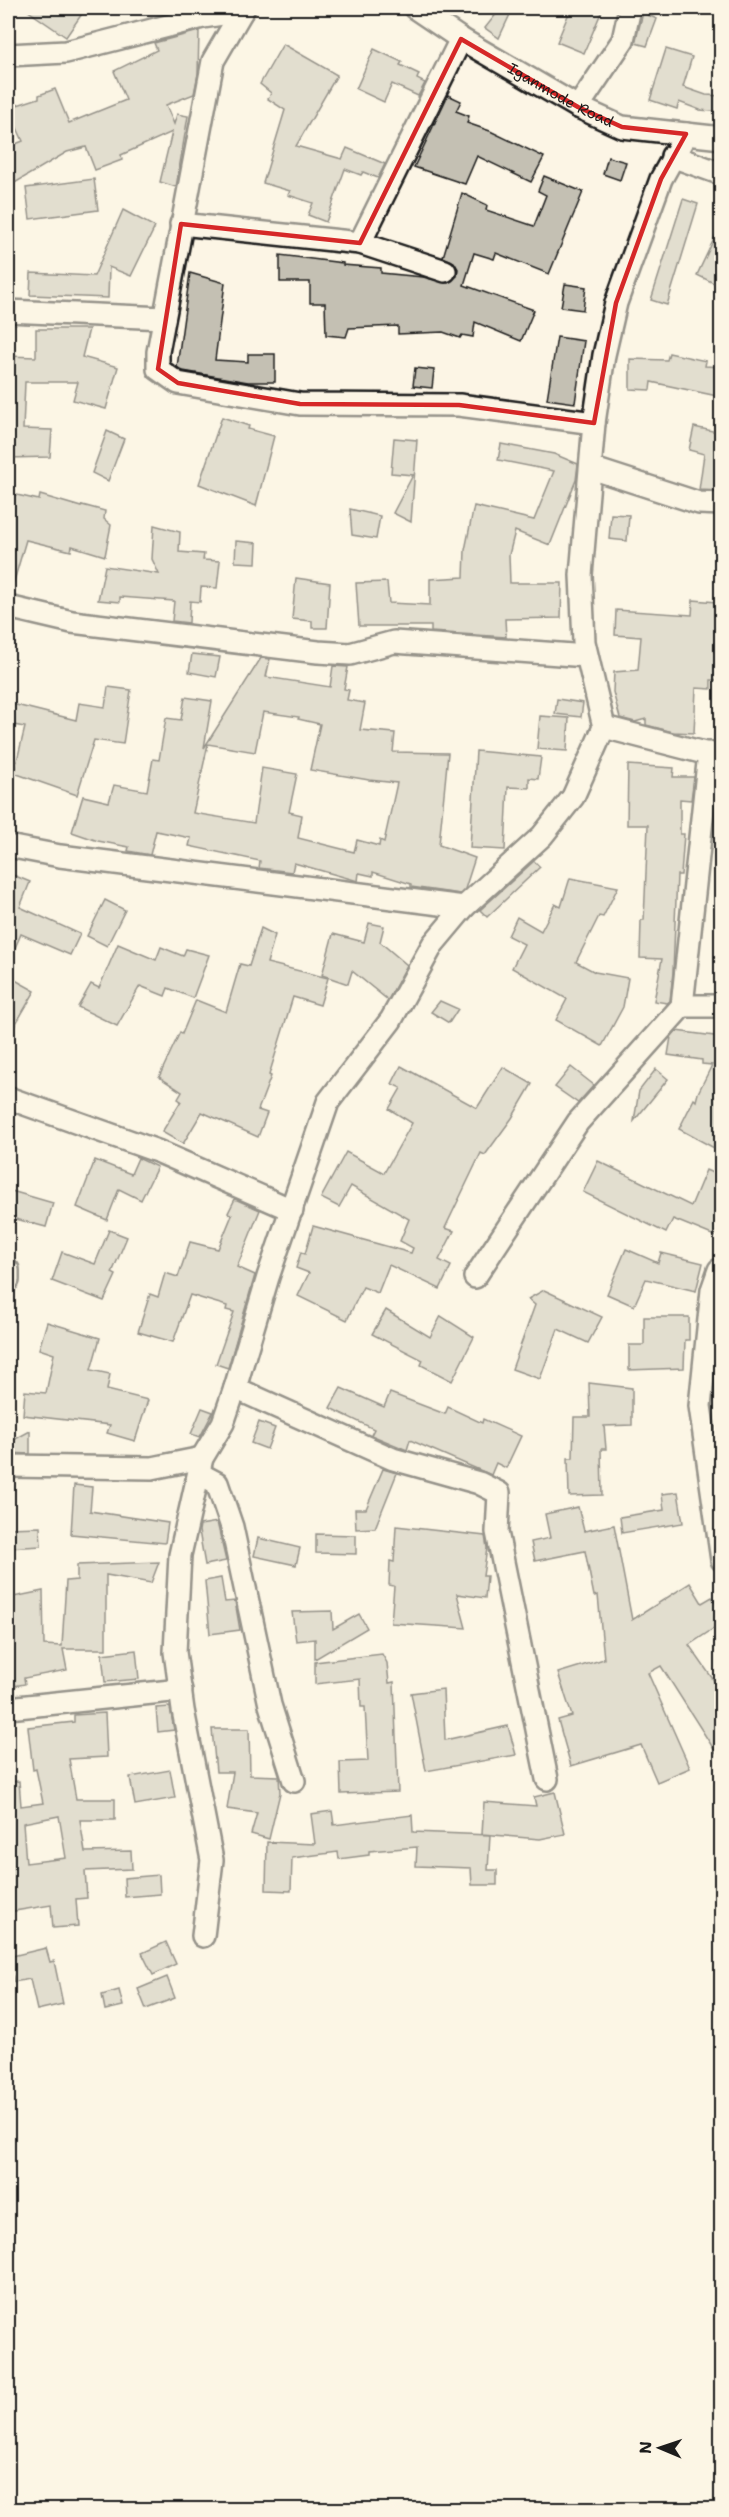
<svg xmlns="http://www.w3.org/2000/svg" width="729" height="2517" viewBox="0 0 729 2517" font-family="'Shantell Sans',sans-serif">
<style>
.building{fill:#c4c0b3;stroke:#1c1c1c;stroke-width:1.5;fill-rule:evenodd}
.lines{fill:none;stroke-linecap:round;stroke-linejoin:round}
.minor-casing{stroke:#1c1c1c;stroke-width:26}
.minor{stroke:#fcf5e5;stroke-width:21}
.marked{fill:none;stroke:#d62828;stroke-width:4.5;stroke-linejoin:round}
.labels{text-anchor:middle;stroke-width:6;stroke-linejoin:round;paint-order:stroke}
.street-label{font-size:15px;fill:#1c1c1c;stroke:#fcf5e5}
</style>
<rect width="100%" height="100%" fill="#fcf5e5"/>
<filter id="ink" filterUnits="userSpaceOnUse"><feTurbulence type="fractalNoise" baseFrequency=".0167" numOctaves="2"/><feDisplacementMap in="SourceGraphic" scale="12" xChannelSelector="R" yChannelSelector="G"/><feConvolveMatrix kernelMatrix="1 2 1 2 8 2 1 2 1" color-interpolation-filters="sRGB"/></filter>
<g filter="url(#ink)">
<g class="building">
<polygon points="24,8 86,8 66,37"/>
<polygon points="501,8 513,8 499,38 485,28"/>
<polygon points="571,8 603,8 584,53 557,42"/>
<polygon points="643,13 657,19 647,46 635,43"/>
<polygon points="199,31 198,74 194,94 166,105 174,124 177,114 188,116 176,187 160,182 172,132 121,155 122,160 95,170 86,147 67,152 8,187 8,147 23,141 8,108 39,98 39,95 55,89 69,123 126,100 114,71 157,50 154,43"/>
<polygon points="283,44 337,75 296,146 342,159 347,148 385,164 378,178 363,172 361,175 345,169 326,222 308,215 313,203 288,195 290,191 263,183 285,110 268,99 271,93 260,84"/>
<polygon points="374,49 402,62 400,65 419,74 417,79 425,83 418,96 392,84 384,102 356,89"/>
<polygon points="666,49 692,57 683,87 706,95 722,96 722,112 700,110 679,102 677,109 650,100"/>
<polygon points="448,95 461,101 456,111 469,116 467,123 490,131 544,157 531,182 477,156 465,184 414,167"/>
<polygon points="608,157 626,162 620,180 603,174"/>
<polygon points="544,176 583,192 549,274 496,253 494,259 474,253 464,285 534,310 521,341 475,322 473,337 462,335 460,338 443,332 398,334 398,326 349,328 346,337 326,335 325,303 310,303 310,282 280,282 280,255 343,263 343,265 381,268 381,273 423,277 448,283 457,276 458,269 454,262 443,257 462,193 487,205 486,210 534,226 546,195 538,191"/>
<polygon points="94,179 98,210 30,219 26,188"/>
<polygon points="683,199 698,204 667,305 651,300"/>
<polygon points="123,210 155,227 131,276 109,267 108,298 30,295 31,273 94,276"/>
<polygon points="722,222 722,287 697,275"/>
<polygon points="190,273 225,283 215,360 248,362 248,354 275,354 275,382 248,382 183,371 177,367"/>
<polygon points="565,284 586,287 583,310 561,307"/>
<polygon points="36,329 89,329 82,357 118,367 106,409 73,400 78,382 25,382 23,429 52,430 50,457 8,458 8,356 36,357"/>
<polygon points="557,337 584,341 575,403 547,399"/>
<polygon points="669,353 706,361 705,366 722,367 722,397 651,382 650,390 630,389 630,359 667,360"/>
<polygon points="415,368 434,370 432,388 413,386"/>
<polygon points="222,417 249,426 248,429 274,436 256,506 199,484"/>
<polygon points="694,427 722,433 722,491 699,490 704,454 689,450"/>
<polygon points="107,431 124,439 108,481 92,473"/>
<polygon points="394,438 417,440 411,522 393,513 413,475 391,473"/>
<polygon points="501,444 554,454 578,464 576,480 550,545 515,531 509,555 510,583 562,583 561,618 505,619 506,637 431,632 431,626 359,626 356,583 387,582 389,603 430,605 430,579 464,577 465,550 474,506 534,520 554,471 498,460"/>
<polygon points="8,493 39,500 40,495 81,507 82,505 105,511 104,519 111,525 105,556 72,546 71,551 26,540 12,588 8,588"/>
<polygon points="350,509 380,516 376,539 352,535"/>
<polygon points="611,514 629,515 627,541 609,539"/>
<polygon points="154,525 180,532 179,552 204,554 203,560 220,561 217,588 201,587 200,602 190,601 189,623 172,621 174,601 120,597 120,602 98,600 105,566 159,574 152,559"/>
<polygon points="236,541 257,543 256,563 235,562"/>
<polygon points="296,578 330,583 327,628 312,628 312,621 292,619"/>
<polygon points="693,600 717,602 714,652 722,653 722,680 711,680 711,689 696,688 694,733 673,732 646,725 646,719 635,722 620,718 613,692 614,672 638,670 641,637 615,635 616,610 692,615"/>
<polygon points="192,654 220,657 216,677 189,672"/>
<path d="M261 658 270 659 266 677 330 687 333 666 348 667 344 689 349 690 347 700 365 703 360 730 395 733 393 752 448 753 439 845 475 858 465 889 460 894 411 887V884L373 872V876L359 873 358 881 294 863 292 872 259 868 260 861 189 846 191 838 156 831 150 855 128 851 129 847 98 841 72 832 83 796 109 802 114 785 147 791 153 759 159 760 166 718 181 720 185 697 212 701 204 748ZM263 712 299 717 298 719 320 724 310 770 369 780 397 783 384 842 380 840 379 846 357 840 354 852 298 838 302 815 289 812 297 774 262 768 254 823 193 813 208 744 255 752Z"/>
<polygon points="108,687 131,690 123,744 94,740 77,795 14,773 25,727 8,724 8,703 76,720 79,703 105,707"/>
<polygon points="557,699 583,703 581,717 555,714"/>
<polygon points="540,716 569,718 567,751 537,749"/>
<polygon points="476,751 541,757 538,779 529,778 529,788 508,787 505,850 470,848"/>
<polygon points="628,765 674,768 673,777 694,777 691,800 680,799 680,834 684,834 681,875 677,875 673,972 670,1001 667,1003 654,1001 662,959 640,958 641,920 644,920 648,825 627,825"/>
<polygon points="534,861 540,867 487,917 480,910"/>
<polygon points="8,873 30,882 20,907 80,934 70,955 21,934 8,964"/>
<polygon points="570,878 618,887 603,917 599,916 576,962 595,972 628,978 623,1007 602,1046 556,1020 567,999 512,968 524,944 508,936 517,917 541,931 555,904 561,907"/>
<polygon points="105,900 125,910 107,946 87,936"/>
<polygon points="369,923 384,926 380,942 407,965 388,1000 352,971 348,984 322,975 333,934 364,942"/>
<polygon points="261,928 275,935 267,963 328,978 320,1005 293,997 269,1075 271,1076 258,1110 267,1113 258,1137 202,1112 183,1144 162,1132 181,1101 178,1099 182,1092 159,1077 180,1032 182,1034 196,1000 226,1012 240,964 249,966"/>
<polygon points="118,944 156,960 161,947 183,956 186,949 209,955 193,998 168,988 165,996 140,986 117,1026 78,1007 91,984 99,988"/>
<polygon points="8,976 35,991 8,1037"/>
<polygon points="440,1001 458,1009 449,1023 431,1012"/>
<polygon points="676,1031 722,1037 722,1133 714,1148 679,1129 694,1099 696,1101 698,1093 712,1065 702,1064 702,1060 668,1055 671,1037"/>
<polygon points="401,1066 477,1108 503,1067 532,1084 512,1118 485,1155 481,1153 445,1228 454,1231 439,1260 451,1266 440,1289 389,1265 378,1293 363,1287 347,1320 298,1296 309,1273 296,1268 301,1252 305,1254 313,1226 411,1253 413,1248 400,1241 409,1219 351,1186 339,1207 321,1198 346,1152 384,1173 412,1123 389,1109 401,1088 392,1084"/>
<polygon points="571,1067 594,1085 578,1103 555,1087"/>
<polygon points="656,1069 668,1079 634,1121 639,1091"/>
<polygon points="138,1158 157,1167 141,1200 119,1189 107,1220 77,1207 95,1160 131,1174"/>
<polygon points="598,1161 691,1206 706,1170 722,1177 722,1225 717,1237 673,1219 666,1233 583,1192"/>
<polygon points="8,1190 53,1203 46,1227 8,1217"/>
<polygon points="235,1199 260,1210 237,1267 255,1275 228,1368 216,1364 234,1312 226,1310 227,1306 190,1295 173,1342 138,1332 150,1294 158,1297 165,1273 178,1277 190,1242 218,1249 232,1215 228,1213"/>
<polygon points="109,1230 127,1237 112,1273 116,1275 104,1301 52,1281 62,1252 95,1264"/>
<polygon points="626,1249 658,1263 661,1253 703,1263 696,1291 646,1279 634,1306 607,1294"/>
<polygon points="544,1290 602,1317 588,1343 558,1329 540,1379 512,1369 535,1305 528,1299"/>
<polygon points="386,1310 430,1337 441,1316 474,1337 452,1381 421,1365 423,1360 372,1334"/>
<polygon points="644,1317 689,1317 689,1340 685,1340 684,1368 629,1370 629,1345 644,1345"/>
<polygon points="47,1322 100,1338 91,1370 110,1374 107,1390 148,1400 135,1441 107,1433 110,1425 23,1415 25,1391 46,1393 54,1354 39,1349"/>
<polygon points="589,1383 632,1388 632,1425 604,1426 606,1449 601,1449 602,1495 569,1496 568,1458 573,1458 574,1417 590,1417"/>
<polygon points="341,1388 384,1407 390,1393 445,1414 448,1407 482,1423 483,1419 521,1436 506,1468 496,1463 491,1475 410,1440 407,1450 371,1435 374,1429 330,1408"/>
<polygon points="202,1408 213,1412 200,1437 191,1434"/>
<polygon points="259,1422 275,1428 267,1449 251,1443"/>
<polygon points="30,1431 30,1454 8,1453 8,1443"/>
<polygon points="383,1469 397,1473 375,1528 356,1529 355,1509 366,1509"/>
<polygon points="74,1485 92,1487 90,1511 168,1523 165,1543 71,1534"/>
<polygon points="678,1492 683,1523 622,1533 620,1517 664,1510 662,1494"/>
<polygon points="578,1507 584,1531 614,1525 632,1620 690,1583 702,1603 712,1597 722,1611 722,1623 689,1645 722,1692 722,1762 661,1666 648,1673 690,1768 657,1782 641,1745 571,1766 558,1720 572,1716 558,1673 604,1659 598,1595 594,1596 585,1551 535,1561 531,1542 550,1538 545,1514"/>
<polygon points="217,1522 226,1561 205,1565 199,1531 200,1525"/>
<polygon points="396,1526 485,1536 487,1548 483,1576 487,1576 485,1598 457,1594 466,1628 391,1623 394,1586 389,1585 390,1561 394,1562"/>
<polygon points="40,1527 41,1546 8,1548 8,1528"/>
<polygon points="316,1534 356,1535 356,1554 316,1553"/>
<polygon points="258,1538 300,1548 296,1565 254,1556"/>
<polygon points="159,1562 151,1583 106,1575 106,1649 63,1649 67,1670 24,1678 25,1684 8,1687 8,1598 43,1591 44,1645 62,1646 66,1581 77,1580 77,1565"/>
<polygon points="221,1578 225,1602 235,1601 240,1630 210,1634 205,1581"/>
<polygon points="332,1611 333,1629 359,1614 367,1628 315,1659 315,1639 296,1641 292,1612"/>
<polygon points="136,1650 139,1679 105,1682 102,1654"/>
<polygon points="382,1654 387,1663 389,1683 394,1682 398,1792 341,1794 340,1762 368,1761 365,1707 361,1707 360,1679 315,1684 315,1662"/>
<polygon points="443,1689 445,1740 508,1726 516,1755 426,1771 411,1693"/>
<polygon points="170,1707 174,1730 158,1732 156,1708"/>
<path d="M105 1713 107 1757 69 1759 76 1799H115V1820H80L85 1852 131 1851 132 1869 85 1871 87 1898 76 1899 78 1926 53 1928 51 1905 8 1912V1782L19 1781 21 1806 43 1803 36 1769 33 1770 28 1727 74 1722V1715ZM59 1816 66 1858 26 1863 23 1823Z"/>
<polygon points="212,1729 249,1729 250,1775 279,1776 280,1793 269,1839 251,1834 257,1813 227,1809 233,1772 216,1772"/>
<polygon points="170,1770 175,1798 135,1805 130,1777"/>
<polygon points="555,1792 565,1834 540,1839 482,1834 484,1802 536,1806 534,1797"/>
<polygon points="332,1811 334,1825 412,1815 413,1832 490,1835 488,1870 497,1870 497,1885 472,1885 471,1868 416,1866 417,1847 369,1851 369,1855 339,1859 338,1852 292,1858 291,1891 266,1890 267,1842 315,1844 311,1814"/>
<polygon points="159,1875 160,1894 125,1897 124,1878"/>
<polygon points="166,1942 176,1964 153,1975 142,1953"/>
<polygon points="46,1948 50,1962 54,1961 63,2004 37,2010 30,1979 14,1982 8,1957"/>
<polygon points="167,1977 175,1998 146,2009 138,1989"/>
<polygon points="119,1990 123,2006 105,2010 102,1995"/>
</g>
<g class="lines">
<g class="minor-casing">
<g id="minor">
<path id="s1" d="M415 8 461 39 578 107 622 127 722 138"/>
<polyline points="242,11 213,61 158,352 158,369 178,383 300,404 459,405 594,423"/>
<polyline points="8,55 66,52 203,17 242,11 244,8"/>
<polyline points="578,107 623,40 630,8"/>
<polyline points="672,156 722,174"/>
<polyline points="181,224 360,243 445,271"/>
<polyline points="360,243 461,39"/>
<polyline points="8,311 164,318"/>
<polyline points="591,468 699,503 722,504"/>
<polyline points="8,607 72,622 318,652 350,654 394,642 587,656"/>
<polyline points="604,727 720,757"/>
<polyline points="8,846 60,856 464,907"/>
<polyline points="682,1006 722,1006"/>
<polyline points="8,1098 157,1151 292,1210"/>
<polyline points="722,1269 719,1270 712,1290 700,1406 722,1560"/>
<polyline points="8,1270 8,1280"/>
<polyline points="475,1277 578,1122 682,1006 709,753"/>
<polyline points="235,1388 393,1459 479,1483 499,1493 497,1532 547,1779"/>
<polyline points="8,1466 152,1468 202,1458"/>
<polyline points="200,1474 217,1483 232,1527 270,1705 294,1781"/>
<polyline points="8,1708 181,1690"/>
<polyline points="203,1936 212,1860 183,1710 175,1652 180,1555 202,1458 223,1423 235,1388 268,1277 328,1102 391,1020 433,944 464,907 542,836 573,797 604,727 584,642 581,575 594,423 604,355 616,303 661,179 686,134"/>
</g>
</g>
<use href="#minor" class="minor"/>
</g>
</g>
<path d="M0 0H729V2517H0ZM461 39 578 107 622 127 686 134 661 179 616 303 594 423 459 405 300 404 178 383 158 369 181 224 360 243Z" fill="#fcf5e5" fill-opacity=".55" fill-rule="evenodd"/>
<path class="marked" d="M461 39 578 107 622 127 686 134 661 179 616 303 594 423 459 405 300 404 178 383 158 369 181 224 360 243Z"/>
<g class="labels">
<g class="street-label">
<text dy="5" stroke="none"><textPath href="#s1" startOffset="170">Iganmode Road</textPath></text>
</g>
</g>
<rect width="729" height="2517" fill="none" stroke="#fcf5e5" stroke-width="30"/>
<rect x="15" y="15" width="699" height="2487" fill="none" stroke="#1c1c1c" stroke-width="2" filter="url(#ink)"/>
<g transform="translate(660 2448) rotate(272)" stroke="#fcf5e5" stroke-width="4.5" paint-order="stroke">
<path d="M0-4.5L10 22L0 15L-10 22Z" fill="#1c1c1c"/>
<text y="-9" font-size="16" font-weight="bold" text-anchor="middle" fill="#1c1c1c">N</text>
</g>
</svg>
